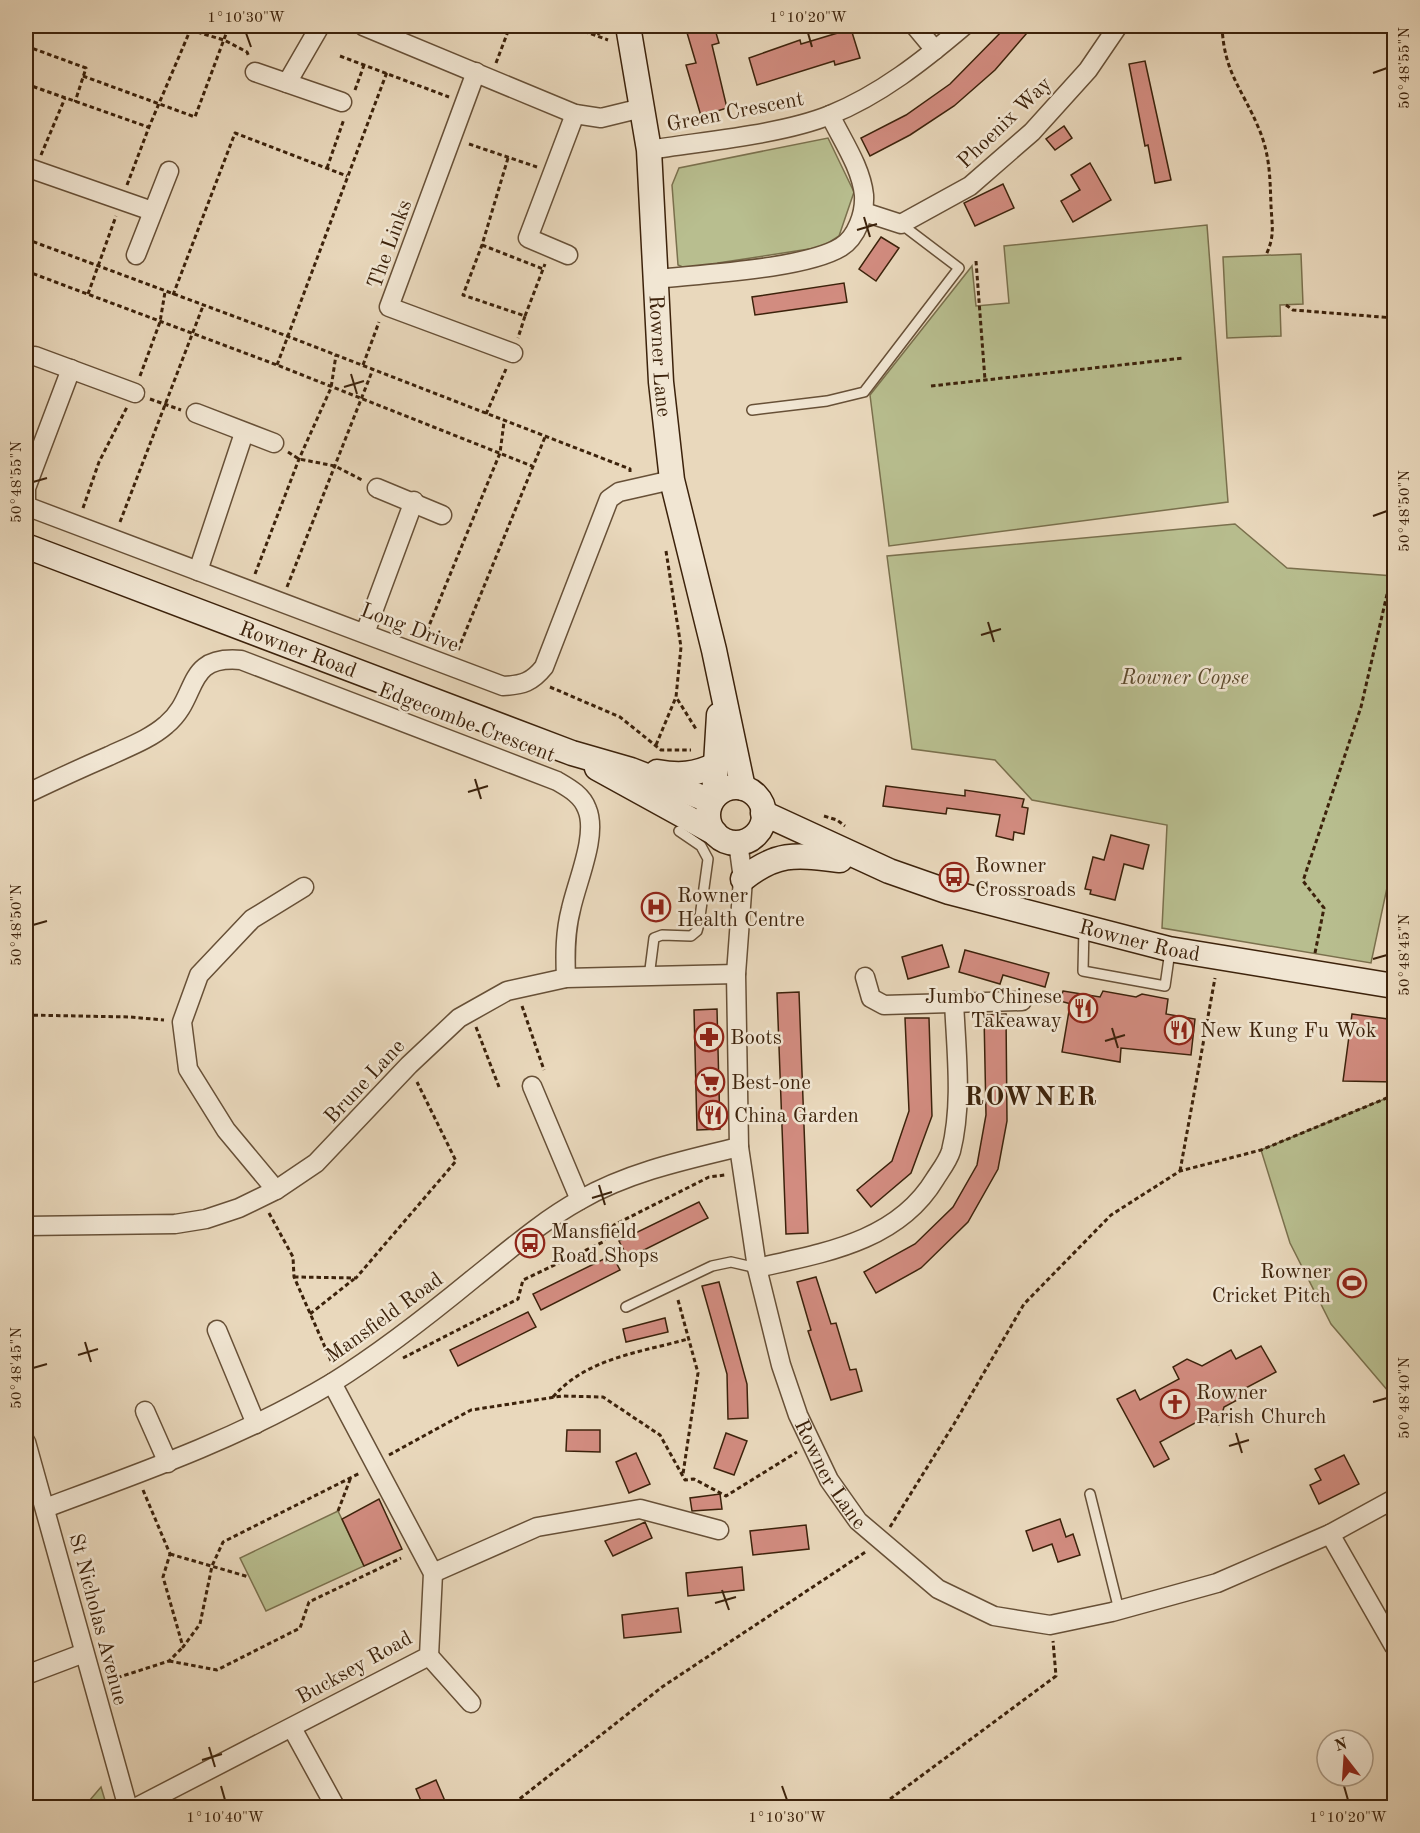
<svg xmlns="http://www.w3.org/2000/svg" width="1420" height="1833" viewBox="0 0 1420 1833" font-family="'Old Standard TT',serif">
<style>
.green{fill:#b8be8f;stroke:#7a704d;stroke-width:1.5}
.building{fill:#d28c80;stroke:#3c220b;stroke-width:1.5}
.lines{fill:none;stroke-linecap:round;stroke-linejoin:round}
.lane-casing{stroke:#675037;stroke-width:12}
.street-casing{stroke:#675037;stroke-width:21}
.secondary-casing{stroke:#3c220b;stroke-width:27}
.path{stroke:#3c220b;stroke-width:3;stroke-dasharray:4.5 3;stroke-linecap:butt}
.lane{stroke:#f1e6d3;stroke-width:9}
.street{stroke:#f1e6d3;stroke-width:18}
.secondary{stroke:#f1e6d3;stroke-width:24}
.ticks{fill:none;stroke:#3c220b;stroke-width:2}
.labels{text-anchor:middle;stroke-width:5;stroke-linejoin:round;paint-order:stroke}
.street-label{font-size:21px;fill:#3c220b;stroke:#f1e6d3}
.park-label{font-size:21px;font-style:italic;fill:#5b492c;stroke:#f1e6d3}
.poi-label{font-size:21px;fill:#3c220b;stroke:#f1e6d3;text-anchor:start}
.district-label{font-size:27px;font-weight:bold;letter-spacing:1.5px;fill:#3c220b;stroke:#f1e6d3}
.neatline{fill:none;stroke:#3c220b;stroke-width:2}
.ticks-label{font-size:15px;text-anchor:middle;fill:#3c220b}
</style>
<rect width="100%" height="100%" fill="#e9d8bc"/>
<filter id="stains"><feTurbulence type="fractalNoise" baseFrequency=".00333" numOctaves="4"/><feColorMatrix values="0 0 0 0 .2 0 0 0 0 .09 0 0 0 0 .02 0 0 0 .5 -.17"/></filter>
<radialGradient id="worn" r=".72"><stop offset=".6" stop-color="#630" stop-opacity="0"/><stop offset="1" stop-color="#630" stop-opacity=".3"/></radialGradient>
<g class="green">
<polygon points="828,138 854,192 839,236 822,247 718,263 714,268 692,271 678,265 672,185 679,168"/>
<polygon points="1207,225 1228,502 889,546 870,395 972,266 976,306 1009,303 1004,246"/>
<polygon points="1301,254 1303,304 1280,305 1281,336 1227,338 1223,257"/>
<polygon points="1235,524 1287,568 1394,576 1394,855 1371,963 1162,928 1167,825 1032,800 995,760 912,749 887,556"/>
<polygon points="1394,1095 1394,1398 1331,1324 1290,1243 1261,1150"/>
<polygon points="338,1511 364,1566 266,1611 240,1558"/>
<polygon points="101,1787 107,1807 84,1807"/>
</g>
<g class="building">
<polygon points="685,26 714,26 719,43 712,45 727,108 701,116 686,65 696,63"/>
<polygon points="1007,26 1033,26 995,70 954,106 910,135 870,156 861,138 906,115 950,84"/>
<polygon points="851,29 860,58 835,65 834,61 757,85 749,58 800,40 801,44"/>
<polygon points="1145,61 1171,180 1155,183 1148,145 1145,146 1129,64"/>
<polygon points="1064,126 1072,138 1055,150 1046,139"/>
<polygon points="1090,163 1111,200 1073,222 1061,201 1080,190 1071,175"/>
<polygon points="1003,184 1014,208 975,226 964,203"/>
<polygon points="881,237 899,248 876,281 859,269"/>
<polygon points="844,283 847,302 755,315 752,297"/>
<polygon points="886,786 965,796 965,790 1024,799 1022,807 1028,808 1024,834 1014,832 1013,840 996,836 1000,815 947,808 946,814 883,806"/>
<polygon points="1111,835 1149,845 1143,869 1124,864 1115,900 1090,894 1091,890 1085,889 1093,857 1104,860"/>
<polygon points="942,945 949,967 908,979 902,957"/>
<polygon points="965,950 1049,973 1045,987 1003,975 1000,984 959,972"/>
<polygon points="1063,991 1100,997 1103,991 1136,997 1142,994 1168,999 1166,1014 1195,1019 1191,1055 1121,1048 1120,1062 1062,1052 1069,1011 1093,1010 1060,1001"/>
<polygon points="799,992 808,1233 786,1234 777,993"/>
<polygon points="717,1009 720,1129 697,1130 694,1010"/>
<polygon points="1006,1014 1007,1121 998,1169 968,1222 921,1268 876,1293 864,1272 915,1244 953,1207 977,1165 986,1115 984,1015"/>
<polygon points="1352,1014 1395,1020 1395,1082 1343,1081"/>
<polygon points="905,1018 929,1018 932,1116 911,1173 871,1207 857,1190 892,1161 909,1111"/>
<polygon points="699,1202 708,1218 628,1258 619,1241"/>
<polygon points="612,1255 620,1270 541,1310 533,1294"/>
<polygon points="816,1277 831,1324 836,1323 850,1370 856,1369 862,1391 831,1400 808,1331 811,1330 797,1282"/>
<polygon points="719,1282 747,1384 748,1418 728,1419 727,1374 702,1286"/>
<polygon points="528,1312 536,1327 458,1366 450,1350"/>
<polygon points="665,1318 668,1332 626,1342 623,1329"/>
<polygon points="1261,1346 1276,1372 1238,1392 1241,1398 1224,1407 1219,1425 1204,1418 1160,1442 1169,1459 1154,1467 1117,1399 1135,1390 1140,1400 1179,1379 1173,1367 1187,1359 1202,1366 1231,1350 1236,1359"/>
<polygon points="567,1430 600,1430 600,1452 566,1451"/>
<polygon points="726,1433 747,1441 734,1475 714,1468"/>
<polygon points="636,1453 650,1484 629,1493 616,1462"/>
<polygon points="1344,1455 1359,1484 1319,1504 1310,1485 1321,1480 1315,1469"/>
<polygon points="720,1494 722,1509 692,1511 690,1498"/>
<polygon points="379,1499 402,1549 364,1566 342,1519"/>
<polygon points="1060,1519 1066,1537 1073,1534 1080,1555 1058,1562 1052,1544 1033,1551 1026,1531"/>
<polygon points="645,1522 652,1538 613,1556 605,1541"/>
<polygon points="806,1525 809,1549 753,1555 750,1531"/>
<polygon points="742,1567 744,1590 688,1596 686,1573"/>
<polygon points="678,1608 681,1632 624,1638 622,1615"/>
<polygon points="436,1780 448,1808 424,1808 416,1789"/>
</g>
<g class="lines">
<g class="lane-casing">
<g id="lane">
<polyline points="752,410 827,401 864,392 959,268 901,224"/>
<polyline points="1084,927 1083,971 1165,986 1170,951"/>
<polyline points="649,977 654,938 662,935 691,936 697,931 699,924 708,859 701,846 679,831"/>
<polyline points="626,1307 712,1266 731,1262 757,1268"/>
<polyline points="1090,1494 1119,1610"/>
</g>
</g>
<g class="street-casing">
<g id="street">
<polyline points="363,26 575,114 601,118 642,108"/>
<polyline points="915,26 935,50"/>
<polyline points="255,72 342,102"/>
<polyline points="476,72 389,307 513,353"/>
<polyline points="287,83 320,26"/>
<path d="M649 150C704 141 780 135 830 115 880 95 924 60 964 26"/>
<polyline points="26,167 152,211"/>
<polyline points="864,212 901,224 970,186 1032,132 1088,70 1118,26"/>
<polyline points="136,255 169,171"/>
<polyline points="568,255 528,238 575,114"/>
<path d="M656 279C701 274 805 269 841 247 857 237 865 213 864 195 861 167 842 140 830 115"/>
<polyline points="35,356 135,393"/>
<polyline points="196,413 274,443"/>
<polyline points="377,488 442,515"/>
<path d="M26 506 503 686C523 685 532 682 544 667L609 499 619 492 672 480"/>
<polyline points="26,506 26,488 71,369"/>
<polyline points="198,571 244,433"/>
<polyline points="365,633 414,501"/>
<path d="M26 794C53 781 81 768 109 756 128 747 150 739 166 725 200 697 183 655 241 660L557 781C569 788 582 795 587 809 598 835 577 881 571 909 565 932 565 954 566 978"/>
<path id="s1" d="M738 842 743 879 736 974 739 1147 757 1268 781 1365 798 1415 829 1480 858 1521 938 1589 994 1616 1050 1625 1112 1612 1217 1583 1330 1534 1394 1499"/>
<polyline points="865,977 871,998 884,1005 1022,1001"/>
<polyline points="532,1086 580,1200"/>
<polyline points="276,1190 226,1130 188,1069 182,1022 199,975 252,919 304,887"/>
<polyline points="26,1226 175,1224 206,1219 239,1208 276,1190 316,1163 409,1065 459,1018 507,991 566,978 736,974"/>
<path d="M757 1268C823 1253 897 1242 935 1179 940 1171 948 1161 951 1151 963 1103 956 1050 954 1001"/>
<polyline points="217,1330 256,1424"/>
<polyline points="145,1411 168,1463"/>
<polyline points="26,1442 128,1808"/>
<path d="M45 1508C143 1472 242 1437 332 1383 382 1352 429 1315 474 1278 508 1251 542 1221 580 1200 629 1172 685 1160 739 1147"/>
<polyline points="1330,1534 1394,1646"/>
<polyline points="433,1573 537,1527 640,1509 719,1530"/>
<polyline points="429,1656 471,1703"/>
<polyline points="26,1675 84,1653"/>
<polyline points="292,1728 336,1808"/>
<polyline points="135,1808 429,1656 433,1573 332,1383"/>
</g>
</g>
<g class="secondary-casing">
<g id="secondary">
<path id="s2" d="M628 26 649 150 661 382 672 480 714 650 743 788"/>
<path id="s3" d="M26 546 572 753 631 770 711 801"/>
<polyline points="597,768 715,833"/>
<path d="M657 772C679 776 695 775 715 765"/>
<circle cx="736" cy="815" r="28"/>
<polyline points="714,797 719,715"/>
<path id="s4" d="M763 813 889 871 949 892 1169 949 1394 986"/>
<path d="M743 879C778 851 797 855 840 860"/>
</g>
</g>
<g class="path">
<polyline points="570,26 608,40"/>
<polyline points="595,26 599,35"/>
<path d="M1222 26C1224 73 1242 88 1259 129 1270 155 1270 178 1271 206 1272 226 1275 236 1266 255"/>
<polyline points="190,30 224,40 247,52 249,57"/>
<polyline points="26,46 86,68 75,102"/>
<polyline points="340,56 449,97"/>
<polyline points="496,63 510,26"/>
<polyline points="83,76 195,117 229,26"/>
<polyline points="26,84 148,127"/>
<polyline points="355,90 364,65"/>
<polyline points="469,144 537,167"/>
<polyline points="41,155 65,98"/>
<polyline points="508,158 482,245 463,295 525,316 518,338"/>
<polyline points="327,168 344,119"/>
<polyline points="127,185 149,127 192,26"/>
<polyline points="26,239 287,336 630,469 630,472"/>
<polyline points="482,245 543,269"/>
<polyline points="26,259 33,242"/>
<polyline points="976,261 985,380"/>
<polyline points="26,271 277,365 532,466"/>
<polyline points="88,294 116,216"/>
<polyline points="173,295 235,133 347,176"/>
<polyline points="1286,305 1293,310 1394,318"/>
<polyline points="525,316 545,264"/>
<polyline points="277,365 387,72"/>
<polyline points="363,365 379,322"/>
<polyline points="140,376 160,322 165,292"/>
<polyline points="931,386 1184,358"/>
<polyline points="150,399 181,410"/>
<polyline points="486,414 506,369"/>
<polyline points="288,452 299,459 335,466 362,480"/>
<polyline points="83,508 99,462 127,407"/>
<polyline points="120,522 203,306"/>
<polyline points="666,551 681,647 676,697 696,729"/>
<polyline points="255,574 299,459 331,388 336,355"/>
<polyline points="287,587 373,369"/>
<polyline points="424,638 500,453 504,422"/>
<polyline points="458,650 545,437"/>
<polyline points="550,687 620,717 661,750 691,750"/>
<polyline points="656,745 676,697"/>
<polyline points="824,816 837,820 845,826"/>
<polyline points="1315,953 1324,908 1303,881 1361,707 1394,564"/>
<polyline points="522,1006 544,1070"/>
<polyline points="26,1015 130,1017 164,1020"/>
<polyline points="476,1027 499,1087"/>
<polyline points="1180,1171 1215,978"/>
<polyline points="269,1213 293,1257 294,1277 332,1363"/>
<polyline points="294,1277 356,1278 456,1161 417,1082"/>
<polyline points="678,1300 698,1373 683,1474"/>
<polyline points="310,1314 354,1279"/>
<polyline points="403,1358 518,1299 523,1280 603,1242 614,1225 709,1177 725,1175"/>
<path d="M553 1397C586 1358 642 1352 688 1339"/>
<polyline points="389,1455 471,1410 562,1396 603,1397 660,1435 685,1480 694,1479 726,1496 797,1452"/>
<polyline points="143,1490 170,1554 163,1577 183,1647 200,1624 212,1566 223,1542 360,1473"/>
<polyline points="338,1511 351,1477"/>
<polyline points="890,1527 954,1424 1024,1304 1111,1215 1180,1171 1261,1150 1394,1095"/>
<polyline points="170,1554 249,1577"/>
<polyline points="169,1661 217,1670 300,1628 309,1602 401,1558"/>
<polyline points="110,1680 169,1661 183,1647"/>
<polyline points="508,1808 662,1687 867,1551"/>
<polyline points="878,1808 1056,1676 1053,1641"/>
</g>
<use href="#lane" class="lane"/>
<use href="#street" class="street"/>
<use href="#secondary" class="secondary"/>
</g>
<path class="ticks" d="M246 33 251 47M808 33 812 47M1373 73 1387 68M864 217 870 237M857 230 877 224M351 374 357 394M344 387 364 381M33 482 47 478M1373 516 1387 511M988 622 994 642M981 635 1001 629M475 779 481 799M468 792 488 786M33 925 47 921M1373 959 1387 955M1112 1028 1118 1048M1105 1041 1125 1035M599 1185 605 1205M592 1198 612 1192M85 1342 91 1362M78 1355 98 1349M33 1368 47 1364M1373 1402 1387 1398M1236 1433 1242 1453M1229 1446 1249 1440M722 1590 729 1610M715 1603 736 1597M209 1747 215 1767M202 1760 222 1754M221 1786 225 1800M782 1786 787 1800M1344 1786 1348 1800"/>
<defs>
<g id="bus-ring" transform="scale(1.5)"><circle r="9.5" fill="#f1e6d3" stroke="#8f2418" stroke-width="1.5"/><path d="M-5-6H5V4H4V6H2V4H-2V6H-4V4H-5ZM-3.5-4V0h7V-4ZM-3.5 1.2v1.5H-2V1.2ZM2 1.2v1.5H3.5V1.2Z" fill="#8f2418"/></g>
<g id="hospital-ring" transform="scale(1.5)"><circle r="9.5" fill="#f1e6d3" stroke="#8f2418" stroke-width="1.5"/><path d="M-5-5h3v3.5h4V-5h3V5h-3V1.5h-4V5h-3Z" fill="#8f2418"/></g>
<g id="restaurant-ring" transform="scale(1.5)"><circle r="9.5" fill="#f1e6d3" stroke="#8f2418" stroke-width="1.5"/><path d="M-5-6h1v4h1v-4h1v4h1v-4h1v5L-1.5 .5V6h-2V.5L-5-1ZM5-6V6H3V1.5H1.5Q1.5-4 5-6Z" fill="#8f2418"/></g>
<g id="pharmacy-ring" transform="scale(1.5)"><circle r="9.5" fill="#f1e6d3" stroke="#8f2418" stroke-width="1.5"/><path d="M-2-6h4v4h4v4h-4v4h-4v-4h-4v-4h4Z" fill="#8f2418"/></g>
<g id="supermarket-ring" transform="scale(1.5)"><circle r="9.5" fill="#f1e6d3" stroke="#8f2418" stroke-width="1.5"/><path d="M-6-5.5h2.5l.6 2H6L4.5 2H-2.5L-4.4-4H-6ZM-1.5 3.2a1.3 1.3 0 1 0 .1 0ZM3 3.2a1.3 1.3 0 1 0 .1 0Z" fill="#8f2418"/></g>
<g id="stadium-ring" transform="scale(1.5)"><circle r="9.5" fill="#f1e6d3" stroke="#8f2418" stroke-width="1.5"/><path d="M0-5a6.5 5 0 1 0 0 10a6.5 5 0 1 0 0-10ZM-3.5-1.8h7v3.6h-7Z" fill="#8f2418"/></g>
<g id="church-ring" transform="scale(1.5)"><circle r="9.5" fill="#f1e6d3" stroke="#8f2418" stroke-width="1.5"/><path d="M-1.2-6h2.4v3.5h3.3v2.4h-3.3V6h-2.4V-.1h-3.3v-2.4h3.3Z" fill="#8f2418"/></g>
</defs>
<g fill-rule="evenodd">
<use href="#bus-ring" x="954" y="877"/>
<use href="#hospital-ring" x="656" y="907"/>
<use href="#restaurant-ring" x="1083" y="1008"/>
<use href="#restaurant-ring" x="1179" y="1030"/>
<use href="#pharmacy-ring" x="709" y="1037"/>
<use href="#supermarket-ring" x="710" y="1082"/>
<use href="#restaurant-ring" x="713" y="1115"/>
<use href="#bus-ring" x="530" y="1243"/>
<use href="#stadium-ring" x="1352" y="1283"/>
<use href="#church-ring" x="1175" y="1404"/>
</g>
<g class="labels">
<g class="street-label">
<text transform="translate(735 111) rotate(-11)" y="7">Green Crescent</text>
<text transform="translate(1004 122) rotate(-44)" y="7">Phoenix Way</text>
<text transform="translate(389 244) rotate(-70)" y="7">The Links</text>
<text dy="7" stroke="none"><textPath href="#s2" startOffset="332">Rowner Lane</textPath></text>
<text transform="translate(410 627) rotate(21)" y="7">Long Drive</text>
<text dy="7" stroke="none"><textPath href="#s3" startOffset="291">Rowner Road</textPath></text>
<text transform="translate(467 722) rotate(21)" y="7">Edgecombe Crescent</text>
<text dy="7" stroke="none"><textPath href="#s4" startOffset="399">Rowner Road</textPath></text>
<text transform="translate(364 1081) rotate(-47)" y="7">Brune Lane</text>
<text transform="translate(384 1317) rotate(-36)" y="7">Mansfield Road</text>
<text dy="7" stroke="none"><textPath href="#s1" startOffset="648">Rowner Lane</textPath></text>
<text transform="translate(99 1619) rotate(75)" y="7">St Nicholas Avenue</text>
<text transform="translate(354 1667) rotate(-29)" y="7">Bucksey Road</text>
</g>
<g class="park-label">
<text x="1185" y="684">Rowner Copse</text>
</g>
<g class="poi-label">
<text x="975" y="872">Rowner<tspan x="975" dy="24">Crossroads</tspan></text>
<text x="677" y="902">Rowner<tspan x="677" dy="24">Health Centre</tspan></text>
<text x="1062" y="1003" text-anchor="end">Jumbo Chinese<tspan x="1062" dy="24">Takeaway</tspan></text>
<text x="1200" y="1037">New Kung Fu Wok</text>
<text x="730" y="1044">Boots</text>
<text x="731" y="1089">Best-one</text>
<text x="734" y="1122">China Garden</text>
<text x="551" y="1238">Mansfield<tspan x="551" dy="24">Road Shops</tspan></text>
<text x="1331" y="1278" text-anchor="end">Rowner<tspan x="1331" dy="24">Cricket Pitch</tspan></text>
<text x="1196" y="1399">Rowner<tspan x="1196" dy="24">Parish Church</tspan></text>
</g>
<g class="district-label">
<text x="1031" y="1105">ROWNER</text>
</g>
</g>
<rect width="1420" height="1833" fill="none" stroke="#e9d8bc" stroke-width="66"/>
<g transform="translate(1345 1758) rotate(343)"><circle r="28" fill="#f1e6d3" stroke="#a99883" stroke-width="1.5"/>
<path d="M0-4.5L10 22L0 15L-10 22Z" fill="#8f2418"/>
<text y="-9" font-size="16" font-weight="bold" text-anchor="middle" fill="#3c220b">N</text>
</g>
<rect x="33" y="33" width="1354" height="1767" class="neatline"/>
<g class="ticks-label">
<text x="246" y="22">1°10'30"W</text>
<text x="808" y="22">1°10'20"W</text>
<text transform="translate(1404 68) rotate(-90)" y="5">50°48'55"N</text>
<text transform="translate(16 482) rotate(-90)" y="5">50°48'55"N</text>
<text transform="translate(1404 511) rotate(-90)" y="5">50°48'50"N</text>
<text transform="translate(16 925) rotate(-90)" y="5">50°48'50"N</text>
<text transform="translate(1404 955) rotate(-90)" y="5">50°48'45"N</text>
<text transform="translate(16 1368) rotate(-90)" y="5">50°48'45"N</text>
<text transform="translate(1404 1398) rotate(-90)" y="5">50°48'40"N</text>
<text x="225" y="1822">1°10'40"W</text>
<text x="787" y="1822">1°10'30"W</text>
<text x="1348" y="1822">1°10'20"W</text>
</g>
<rect width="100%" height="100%" filter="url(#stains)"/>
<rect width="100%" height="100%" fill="url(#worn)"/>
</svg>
